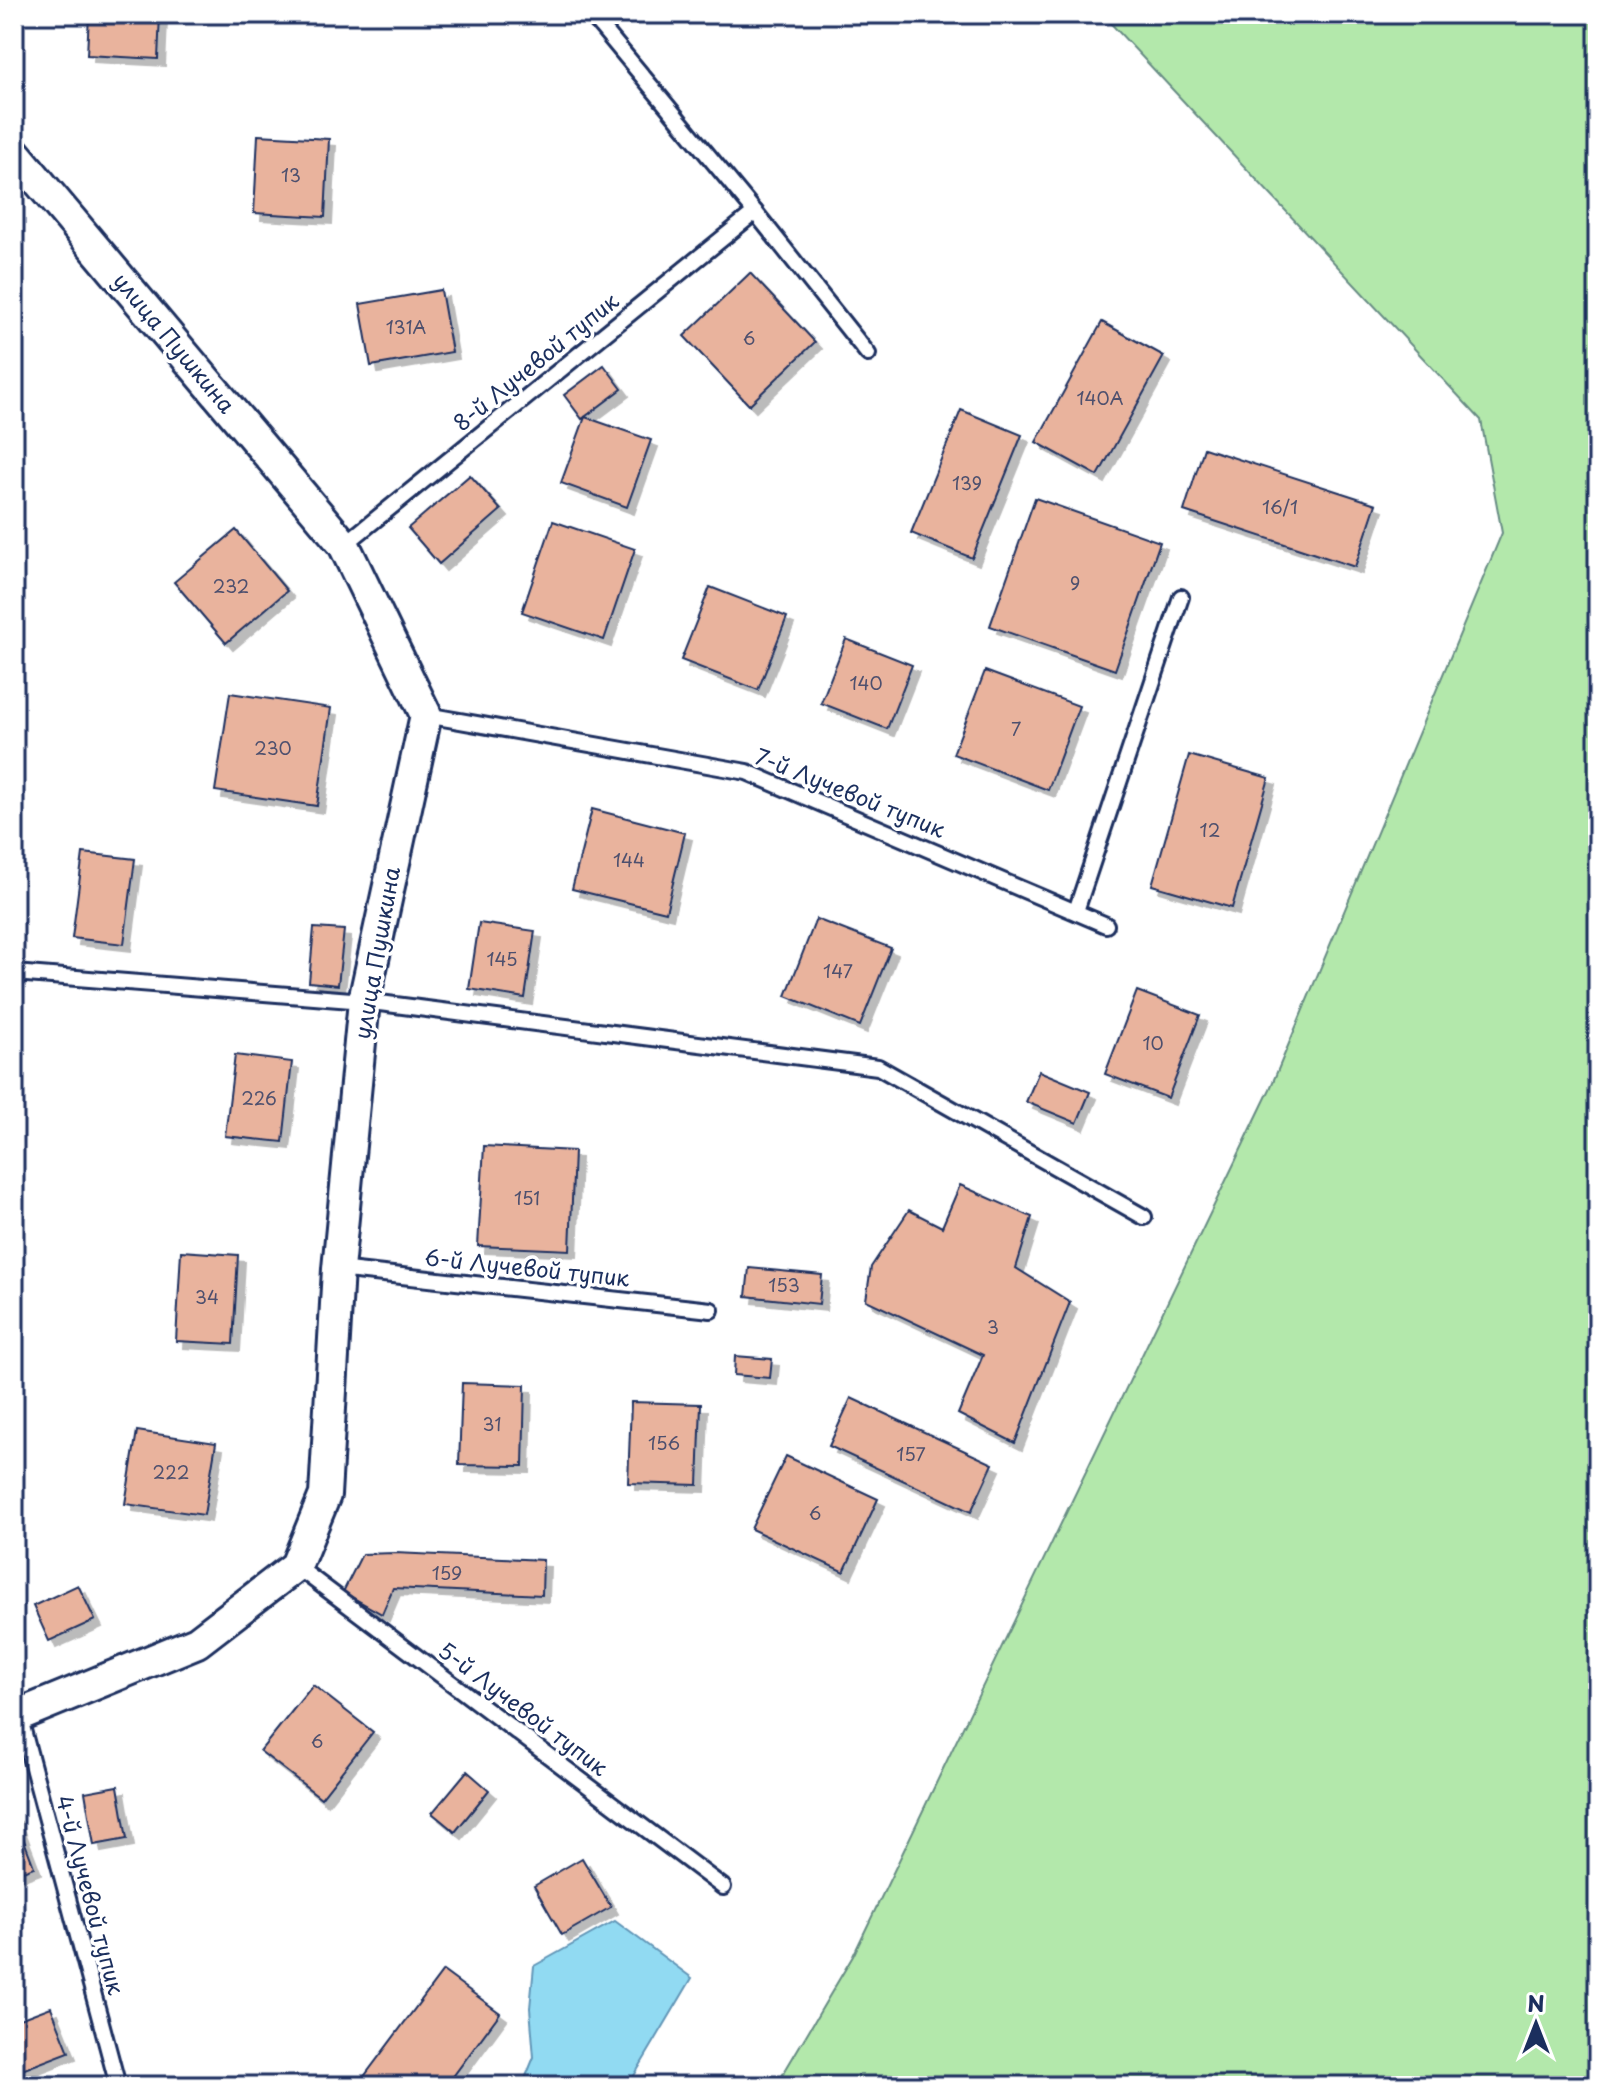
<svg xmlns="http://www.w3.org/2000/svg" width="1612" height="2100" viewBox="0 0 1612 2100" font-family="'Playpen Sans',sans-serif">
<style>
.green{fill:#b3e8ab;stroke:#678c84;stroke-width:2}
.water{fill:#91daf2;stroke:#6296b7;stroke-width:2}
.building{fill:#e9b39d;stroke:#1b2f5e;stroke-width:2;filter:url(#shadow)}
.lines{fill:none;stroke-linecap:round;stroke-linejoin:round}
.service-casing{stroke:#1b2f5e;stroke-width:20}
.minor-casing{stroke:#1b2f5e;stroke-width:36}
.service{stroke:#fff;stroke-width:14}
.minor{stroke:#fff;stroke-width:30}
.labels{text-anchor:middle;stroke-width:7;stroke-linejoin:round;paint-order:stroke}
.number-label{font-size:18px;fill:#4e506e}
.street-label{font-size:22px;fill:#1b2f5e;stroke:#fff}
</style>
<defs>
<filter id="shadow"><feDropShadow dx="7" dy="7" stdDeviation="0" flood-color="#0004"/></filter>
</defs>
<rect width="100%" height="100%" fill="#fff"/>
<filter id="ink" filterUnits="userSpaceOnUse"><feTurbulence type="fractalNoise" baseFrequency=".0125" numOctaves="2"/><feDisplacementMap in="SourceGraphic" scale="16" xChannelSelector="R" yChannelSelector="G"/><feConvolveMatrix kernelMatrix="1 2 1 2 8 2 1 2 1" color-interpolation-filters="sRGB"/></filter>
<g filter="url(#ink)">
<polygon class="green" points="1102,14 1598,14 1598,2086 776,2086 853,1956 1270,1089 1502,533 1481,420"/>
<polygon class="water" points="615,1921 692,1978 628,2086 522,2086 534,2057 530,2008 534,1966"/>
<g class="building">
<polygon points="89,14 160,14 158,59 87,55"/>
<polygon points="258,135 329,139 325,217 254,213"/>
<polygon points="750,273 815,342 749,405 684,336"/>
<polygon points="441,290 452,352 371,366 360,304"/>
<polygon points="1102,322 1164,356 1098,476 1036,442"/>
<polygon points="604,365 622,389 582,419 564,395"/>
<polygon points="961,410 1022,435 972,558 911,533"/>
<polygon points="585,417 651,440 627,507 561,483"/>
<polygon points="1204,448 1376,504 1355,567 1184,511"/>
<polygon points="470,475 501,510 439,564 408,528"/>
<polygon points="1035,498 1160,542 1115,670 990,626"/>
<polygon points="553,521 635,549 604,640 522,612"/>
<polygon points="236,530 287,591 226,643 174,582"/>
<polygon points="710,587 787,617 758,690 681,660"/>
<polygon points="846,639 912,665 887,729 821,703"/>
<polygon points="985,671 1079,706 1048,790 953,754"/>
<polygon points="230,693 331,708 317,806 215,791"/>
<polygon points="1189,755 1269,778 1232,908 1152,885"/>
<polygon points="592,809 685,833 666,912 572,889"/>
<polygon points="83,853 135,859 124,944 72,938"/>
<polygon points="816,919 891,948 860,1026 786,996"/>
<polygon points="479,923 535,931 525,998 469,989"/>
<polygon points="314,928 344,930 338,985 309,982"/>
<polygon points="1137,991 1200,1015 1168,1098 1105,1074"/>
<polygon points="235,1055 292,1062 283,1142 225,1136"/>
<polygon points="1039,1071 1090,1092 1077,1123 1026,1102"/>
<polygon points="484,1146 574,1151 570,1250 478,1246"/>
<polygon points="960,1185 1032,1217 1016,1268 1070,1302 1015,1443 958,1414 983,1355 866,1300 871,1267 909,1210 942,1227"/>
<polygon points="181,1251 238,1255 233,1344 176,1341"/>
<polygon points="749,1268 822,1275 819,1304 746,1296"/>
<polygon points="735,1356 772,1359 770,1378 734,1375"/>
<polygon points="462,1383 525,1385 523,1466 459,1465"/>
<polygon points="851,1398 993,1464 971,1512 829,1446"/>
<polygon points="631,1402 701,1404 698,1485 628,1483"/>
<polygon points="137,1431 216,1443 204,1515 125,1504"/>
<polygon points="786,1456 878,1499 844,1572 751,1529"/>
<polygon points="395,1553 543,1560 542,1595 393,1588 382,1614 343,1592 362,1554"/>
<polygon points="78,1585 95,1620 49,1641 33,1606"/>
<polygon points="313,1685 373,1732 321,1798 260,1751"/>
<polygon points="467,1771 489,1790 455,1832 432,1813"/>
<polygon points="118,1786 127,1839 94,1845 85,1792"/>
<polygon points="14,1814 34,1867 14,1874"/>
<polygon points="582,1858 611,1907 562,1935 534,1886"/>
<polygon points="443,1971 500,2013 446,2086 357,2086"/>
<polygon points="51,2007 69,2052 14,2073 14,2021"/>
</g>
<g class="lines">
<g class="service-casing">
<g id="service">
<polyline points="591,14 755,212 868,354"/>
<polyline points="344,545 755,212"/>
<polyline points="426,715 747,772 1106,925"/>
<polyline points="1076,911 1181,597"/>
<polyline points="14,973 364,1001 878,1067 1144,1217"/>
<polyline points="338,1269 711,1310"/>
<polyline points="296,1566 723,1887"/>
<polyline points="19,1715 118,2086"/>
</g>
</g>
<g class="minor-casing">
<polyline id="minor" points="14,152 344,545 426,715 364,1001 338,1269 325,1495 296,1566 197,1642 14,1717"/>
</g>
<use href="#service" class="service"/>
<use href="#minor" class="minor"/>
</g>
</g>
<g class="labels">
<g class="number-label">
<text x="291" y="182">13</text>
<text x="406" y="334">131А</text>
<text x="749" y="345">6</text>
<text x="1100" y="405">140А</text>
<text x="967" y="490">139</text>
<text x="1280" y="514">16/1</text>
<text x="1075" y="590">9</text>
<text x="231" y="593">232</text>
<text x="866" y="690">140</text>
<text x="1016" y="736">7</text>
<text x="273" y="755">230</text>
<text x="1210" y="837">12</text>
<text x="629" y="867">144</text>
<text x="502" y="966">145</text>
<text x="838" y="978">147</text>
<text x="1153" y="1050">10</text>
<text x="259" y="1105">226</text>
<text x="527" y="1205">151</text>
<text x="784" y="1292">153</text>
<text x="207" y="1304">34</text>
<text x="993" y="1334">3</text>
<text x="492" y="1431">31</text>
<text x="664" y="1450">156</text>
<text x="911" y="1461">157</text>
<text x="171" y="1479">222</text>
<text x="815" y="1520">6</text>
<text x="447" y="1580">159</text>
<text x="317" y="1748">6</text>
</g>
<g class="street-label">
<text transform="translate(174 343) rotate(50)" y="8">улица Пушкина</text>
<text transform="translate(536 362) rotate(-39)" y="8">8-й Лучевой тупик</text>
<text transform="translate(850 793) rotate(22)" y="8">7-й Лучевой тупик</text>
<text transform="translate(377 953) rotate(-80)" y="8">улица Пушкина</text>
<text transform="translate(527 1268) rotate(6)" y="8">6-й Лучевой тупик</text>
<text transform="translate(523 1709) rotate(37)" y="8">5-й Лучевой тупик</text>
<text transform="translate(90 1895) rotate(75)" y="8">4-й Лучевой тупик</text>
</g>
</g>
<rect width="1612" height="2100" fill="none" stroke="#fff" stroke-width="48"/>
<rect x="24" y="24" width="1564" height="2052" fill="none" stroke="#1b2f5e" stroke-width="3" filter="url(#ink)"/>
<g transform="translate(1536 2024)" stroke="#ffffff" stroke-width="6" paint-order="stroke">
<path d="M0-6L14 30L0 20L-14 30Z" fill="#1b2f5e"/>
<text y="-12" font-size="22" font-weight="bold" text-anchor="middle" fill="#1b2f5e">N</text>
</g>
</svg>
